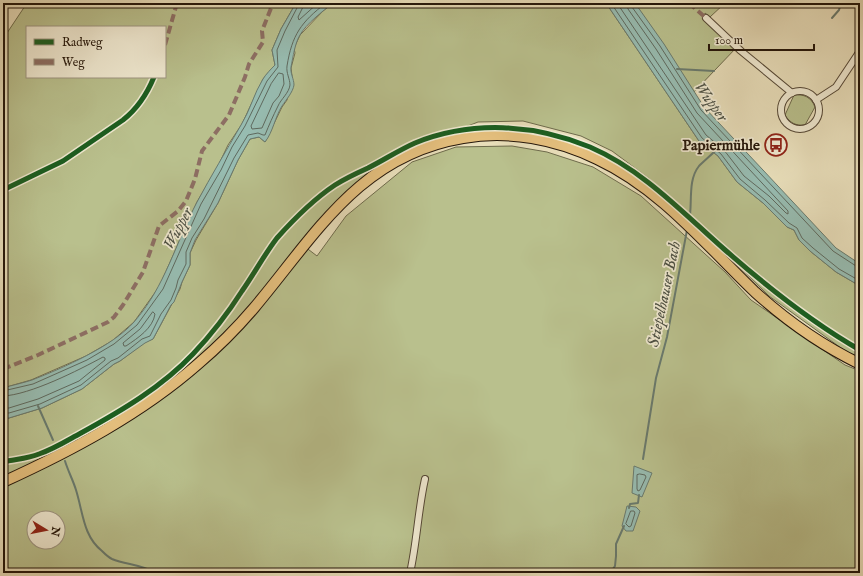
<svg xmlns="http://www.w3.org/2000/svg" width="863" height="576" viewBox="0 0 863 576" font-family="'IM FELL English',serif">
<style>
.green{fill:#b9c08d;stroke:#6e6b4c;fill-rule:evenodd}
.water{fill:#97bcb1;stroke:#697a6e}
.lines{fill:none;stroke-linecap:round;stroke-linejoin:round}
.shore{stroke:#5e695e;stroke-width:1}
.stream{stroke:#697a6e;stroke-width:2}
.street-casing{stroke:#554836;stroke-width:8}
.primary-casing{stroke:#24160a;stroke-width:12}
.street{stroke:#f0ead2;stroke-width:6}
.primary{stroke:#e4bf7d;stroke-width:10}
.quiet{stroke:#8d6e63;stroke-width:4;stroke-dasharray:8 4;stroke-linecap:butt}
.cycleway-casing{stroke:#f0ead2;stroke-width:8}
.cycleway{stroke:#1b5e20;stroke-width:5}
.labels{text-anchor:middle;stroke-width:3.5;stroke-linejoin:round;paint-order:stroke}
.poi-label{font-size:15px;font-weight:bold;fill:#24160a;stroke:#f0ead2;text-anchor:end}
.water-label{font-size:16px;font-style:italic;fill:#4c5044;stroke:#f0ead2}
</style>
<rect width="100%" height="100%" fill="#e8deba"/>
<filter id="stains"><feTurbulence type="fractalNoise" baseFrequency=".005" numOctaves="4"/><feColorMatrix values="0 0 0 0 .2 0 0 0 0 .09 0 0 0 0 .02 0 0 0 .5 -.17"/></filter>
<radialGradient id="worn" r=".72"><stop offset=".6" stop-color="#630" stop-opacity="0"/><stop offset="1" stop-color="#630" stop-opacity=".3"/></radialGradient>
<g class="green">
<path d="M27 3H296L281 29 272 50 275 65 263 79 242 124 228 145 217 168 197 202 159 287 134 322 112 341 86 356 31 380 3 388V39ZM27 27H165V77H27Z"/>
<path d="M333 3H606L699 141 718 156 737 182 763 203 787 227 794 230 799 240 810 251 836 272 860 286V358L848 353 769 296 651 180 612 151 581 136 523 121 478 122 415 147 388 160 362 179 341 197 300 243 317 256 346 216 412 162 456 147 512 146 547 152 593 167 641 196 725 272 751 300 845 365 860 371V573H3V418H9L42 408 82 389 114 364 120 361 145 342 153 339 180 289 182 282 190 265V253L196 240 218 203 238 160 250 139 259 137 265 142 282 107 287 100 292 76 291 68 295 53 294 48 300 35 323 11ZM34 518H58V542H34Z"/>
<polygon points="634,3 725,3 710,17 705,13 704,18 736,48 694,92"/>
<path d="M794 95C804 94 811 97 815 107L805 125C796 126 790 123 785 115Z"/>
</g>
<g class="water">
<path d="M296 3H333C323 11 306 24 300 35 295 43 293 57 291 67 290 73 294 79 294 85 293 92 286 100 282 106 275 117 273 132 265 142L259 137 250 139 238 160 218 203 195 240 190 253V265L182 282 174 302 171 305 153 339 145 343 120 361 114 364 82 389 42 408 9 418H3V388C13 385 23 383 32 380 63 368 113 346 134 322 165 287 176 242 197 202 211 176 226 151 241 125 250 111 254 93 263 79 266 74 271 69 275 65L272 50 281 29Z"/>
<polygon points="606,3 635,3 664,44 704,107 836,248 860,264 860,286 836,272 810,251 799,240 794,230 787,227 763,203 737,182 718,156 699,141"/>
<polygon points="634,466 652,473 642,497 632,493"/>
<polygon points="627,506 636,507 640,511 633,531 626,531 622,526"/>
</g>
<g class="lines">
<g class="shore">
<polyline points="304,3 303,7 298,17 299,20 318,3"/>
<polyline points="611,3 702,138 721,154 740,179 765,200 789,223 797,228 802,238 813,248 839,269 860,281"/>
<polyline points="617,3 706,135 724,150 744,176 769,196 786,213 788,214 788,211 697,113 656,49 628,9 627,3"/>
<polyline points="632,3 632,7 660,46 701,110 833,251 856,266 860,267"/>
<polygon points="279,73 283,74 284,84 279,96 273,103 262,128 252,129 251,126 271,84"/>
<path d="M153 312 155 314C153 328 138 338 126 346H124L123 343 140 329Z"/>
<polyline points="3,391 33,384 87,360 114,344 137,325 163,289 201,204 221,170 232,147 245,126 267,81 278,67 277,50 285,31 298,6 299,3"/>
<path d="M3 396C30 395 79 370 103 357L105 358V360L79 381 38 399 9 408H3"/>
<path d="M3 413H9L40 404 81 385 111 361 118 358 142 339 150 336 161 314 171 300 176 288 178 280 186 264V252L192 238 204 219 234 158 248 135 258 133 263 135H265C269 125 273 116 278 106 281 99 289 93 290 85 290 79 286 73 287 66 292 35 301 22 326 3"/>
<polygon points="640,474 645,475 646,477 640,490 638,491 637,489 637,475"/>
<polygon points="631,511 634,511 635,513 631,526 629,527 626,524"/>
</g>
<g class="stream">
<polyline points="832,18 839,10 841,3"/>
<polyline points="677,69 714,71"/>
<path d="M689 222C693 204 687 181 699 166 704 161 710 156 715 151"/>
<polyline points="38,406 53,440"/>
<polyline points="643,459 656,378 667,337 687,230"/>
<path d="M65 461C68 471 73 480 76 490 83 512 83 536 102 551 105 554 108 557 112 559 126 565 142 564 155 573"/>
<polyline points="629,508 630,504 638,503 639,495"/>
<polyline points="610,573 615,566 616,556 616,544 624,526"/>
</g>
<g class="street-casing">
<g id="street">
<polyline points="706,18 741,51 792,93"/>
<circle cx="800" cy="110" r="19"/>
<polyline points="816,100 836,87 860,51"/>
<path d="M410 573C417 542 418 510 425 479"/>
</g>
</g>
<g class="primary-casing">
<path id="primary" d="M3 482C71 451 141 414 198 364 218 347 237 328 254 308 316 234 360 155 463 138 509 130 556 139 597 159 661 189 705 244 755 292 787 321 821 345 860 364"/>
</g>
<use href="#street" class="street"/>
<use href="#primary" class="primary"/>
<g class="quiet">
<polyline points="689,3 706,18"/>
<polyline points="165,45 177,3"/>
<polyline points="3,369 38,355 108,322 114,317 123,305 143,272 159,226 178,211 186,201 195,179 202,151 229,115 245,77 249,64 263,42 262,31 273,3"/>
</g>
<g class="cycleway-casing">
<g id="cycleway">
<path d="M3 190 63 161 123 120C137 109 147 94 154 77"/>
<path d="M3 462C15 459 27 459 39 454 54 449 68 440 81 433 121 411 162 387 193 354 211 335 228 313 242 291 254 274 264 255 277 238 294 219 314 199 335 185 346 178 357 173 368 168 384 160 399 150 415 143 472 120 534 124 590 147 643 170 682 212 724 249 766 286 811 322 860 350"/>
</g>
</g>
<use href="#cycleway" class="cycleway"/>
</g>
<defs>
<g id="bus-ring" transform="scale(1.15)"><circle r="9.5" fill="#f0ead2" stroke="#8f2418" stroke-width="1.5"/><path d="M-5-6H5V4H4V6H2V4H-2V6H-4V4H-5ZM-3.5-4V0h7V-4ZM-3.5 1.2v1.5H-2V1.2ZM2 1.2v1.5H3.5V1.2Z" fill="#8f2418"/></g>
</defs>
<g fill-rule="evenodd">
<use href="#bus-ring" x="776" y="145"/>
</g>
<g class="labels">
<g class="poi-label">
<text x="760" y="150">Papiermühle</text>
</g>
<g class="water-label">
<text transform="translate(712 101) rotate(54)" y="6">Wupper</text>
<text transform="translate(177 228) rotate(-62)" y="6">Wupper</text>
<text transform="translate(663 294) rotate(-78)" y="6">Stiepelhauser Bach</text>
</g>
</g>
<rect width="863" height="576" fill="none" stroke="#e8deba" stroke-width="16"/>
<rect x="4" y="4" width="855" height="568" fill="none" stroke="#24160a" stroke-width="2"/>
<rect x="8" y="8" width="847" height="560" fill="none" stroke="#24160a"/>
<rect x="26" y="26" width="140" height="52" fill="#f0ead2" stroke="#9e9582"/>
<rect x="34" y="39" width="20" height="6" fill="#1b5e20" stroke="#9e9582"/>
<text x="62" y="46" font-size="12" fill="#24160a">Radweg</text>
<rect x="34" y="59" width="20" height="6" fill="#8d6e63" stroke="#9e9582"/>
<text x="62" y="66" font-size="12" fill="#24160a">Weg</text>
<g transform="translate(46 530) rotate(100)"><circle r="19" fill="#f0ead2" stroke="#9e9582"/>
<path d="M0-3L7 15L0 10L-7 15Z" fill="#8f2418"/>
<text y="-6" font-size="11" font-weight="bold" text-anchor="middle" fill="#24160a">N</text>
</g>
<path d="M709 44v6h105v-6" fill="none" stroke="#24160a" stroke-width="2"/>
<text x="715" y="44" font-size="12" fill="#24160a" stroke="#f0ead2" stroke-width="3" paint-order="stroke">100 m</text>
<rect width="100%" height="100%" filter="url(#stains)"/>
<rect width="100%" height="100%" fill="url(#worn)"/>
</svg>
